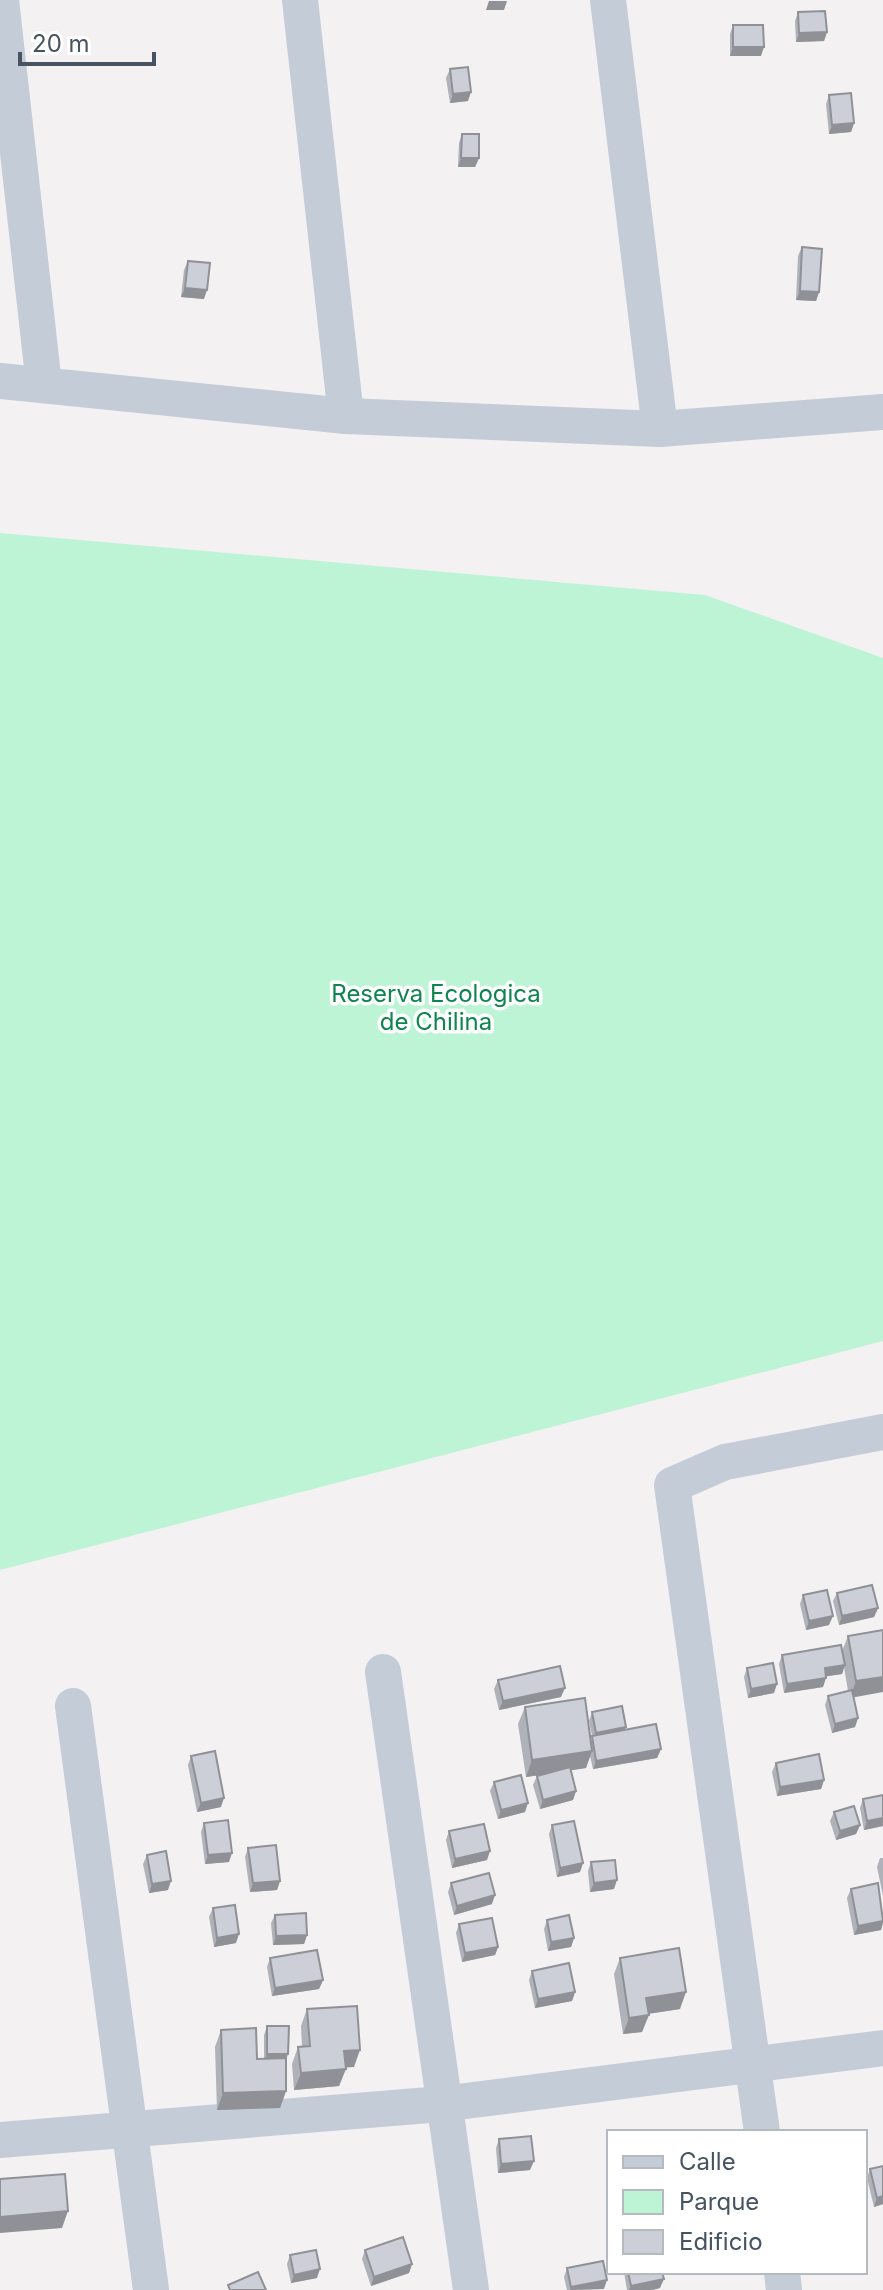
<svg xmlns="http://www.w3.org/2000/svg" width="883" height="2290" viewBox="0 0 883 2290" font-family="Inter,sans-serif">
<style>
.green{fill:#bcf4d5}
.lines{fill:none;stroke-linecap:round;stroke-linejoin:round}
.minor{stroke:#c3ccd7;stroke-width:36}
.wall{fill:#afb2b9}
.shaded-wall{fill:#8f9196}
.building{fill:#cccfd7;stroke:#8f9196;stroke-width:2}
.labels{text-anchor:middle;stroke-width:7;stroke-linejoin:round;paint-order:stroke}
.park-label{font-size:24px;fill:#0e8550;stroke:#fff}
</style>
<rect width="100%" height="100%" fill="#f3f1f1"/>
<polygon class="green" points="0,533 705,595 883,658 883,1341 0,1570"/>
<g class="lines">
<g class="minor">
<polyline points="1,0 44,385"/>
<polyline points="300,0 346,416"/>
<polyline points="608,0 660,429"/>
<polyline points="0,381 346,416 660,429 883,412"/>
<polyline points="383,1672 471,2290"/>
<polyline points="73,1706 151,2290"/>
<polyline points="762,2132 672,1485 725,1462 883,1432"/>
<polyline points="0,2140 442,2104 883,2048"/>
<polyline points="782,2272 784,2290"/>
</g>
</g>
<g class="wall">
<polygon points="798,12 827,32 824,41 796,42 795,21"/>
<polygon points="733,25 761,56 730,56 730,34"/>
<polygon points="450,69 468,101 450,103 446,78"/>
<polygon points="829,95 854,123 851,132 829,134 826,104"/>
<polygon points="462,134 479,158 475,167 458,167 459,143"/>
<polygon points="802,247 819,292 816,301 796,300 798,256"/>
<polygon points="188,261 204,299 181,297 184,270"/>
<polygon points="837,1593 878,1608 874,1617 839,1625 833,1601"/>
<polygon points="803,1595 829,1625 806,1630 800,1604"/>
<polygon points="883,1630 853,1698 858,1718 855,1727 832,1733 825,1705 828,1696 848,1691 844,1667 842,1674 826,1676 823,1687 784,1693 779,1664 782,1655 842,1651 848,1636"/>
<polygon points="747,1668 774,1693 748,1698 744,1677"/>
<polygon points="498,1680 561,1697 499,1710 494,1689"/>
<polygon points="525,1707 591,1740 592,1736 589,1721 592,1712 661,1749 657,1758 593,1769 590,1756 586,1768 571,1770 576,1791 573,1800 540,1809 533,1785 537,1776 541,1775 526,1777 518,1724"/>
<polygon points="191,1756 221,1807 197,1812 188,1765"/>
<polygon points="776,1763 824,1780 821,1789 777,1796 772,1772"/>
<polygon points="494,1782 525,1812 498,1819 490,1791"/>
<polygon points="883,1795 883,1826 864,1830 860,1808 863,1799"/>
<polygon points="834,1812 860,1825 856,1834 836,1840 830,1821"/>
<polygon points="204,1823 229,1862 205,1864 201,1832"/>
<polygon points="552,1825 583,1863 580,1872 557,1877 549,1834"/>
<polygon points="449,1831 487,1860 452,1868 446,1840"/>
<polygon points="248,1848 280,1881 277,1890 250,1892 245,1857"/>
<polygon points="147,1855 168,1890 149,1893 143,1864"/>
<polygon points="880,1858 883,1858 883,1896 877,1867"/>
<polygon points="591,1862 614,1889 590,1892 588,1871"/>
<polygon points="451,1883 492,1904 454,1915 448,1892"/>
<polygon points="851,1889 883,1915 883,1924 881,1930 854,1935 847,1898"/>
<polygon points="213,1908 236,1943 214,1947 209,1917"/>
<polygon points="275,1915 307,1935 304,1944 273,1945 271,1923"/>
<polygon points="547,1920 574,1938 571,1947 548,1951 544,1929"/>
<polygon points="459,1924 498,1947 495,1955 462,1962 456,1933"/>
<polygon points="270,1958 323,1980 319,1989 272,1996 267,1967"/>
<polygon points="620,1958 680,2009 648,2014 642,2032 623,2034 614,1974"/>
<polygon points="532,1971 575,1992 572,2001 535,2008 529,1980"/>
<polygon points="307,2009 354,2067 346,2067 339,2086 294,2090 292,2064 298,2047 302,2047 301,2026"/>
<polygon points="267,2026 286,2062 286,2091 280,2108 217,2110 215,2047 221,2030 257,2059 264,2058 264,2035"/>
<polygon points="499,2139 530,2170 498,2173 496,2148"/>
<polygon points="870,2169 883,2204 874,2207 867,2178"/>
<polygon points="365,2250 412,2264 409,2273 371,2286 362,2259"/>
<polygon points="290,2255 317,2278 291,2283 287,2264"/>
<polygon points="567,2268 604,2289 567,2290 564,2277"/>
<polygon points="624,2272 662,2272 660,2288 652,2290 627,2290"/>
</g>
<g class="shaded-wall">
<polygon points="489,1 507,1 504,10 486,10"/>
<polygon points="827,32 824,41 796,42 799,33"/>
<polygon points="733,47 764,47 761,56 730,56"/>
<polygon points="471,92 468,101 450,103 453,94"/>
<polygon points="854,123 851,132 829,134 832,125"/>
<polygon points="461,158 479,158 475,167 458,167"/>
<polygon points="185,288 207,290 204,299 181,297"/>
<polygon points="800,291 819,292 816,301 796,300"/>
<polygon points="878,1608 874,1617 839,1625 842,1616"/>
<polygon points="833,1616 829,1625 806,1630 809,1621"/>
<polygon points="845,1665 842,1674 822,1677 825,1668"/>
<polygon points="883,1677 883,1692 850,1698 856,1681"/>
<polygon points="826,1678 823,1687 784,1693 787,1684"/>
<polygon points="777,1684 774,1693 748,1698 751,1689"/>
<polygon points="565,1688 561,1697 499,1710 503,1701"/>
<polygon points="858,1718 855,1727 832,1733 835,1724"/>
<polygon points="626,1727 622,1736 593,1742 596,1733"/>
<polygon points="661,1749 657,1758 593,1769 596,1761"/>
<polygon points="592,1751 586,1768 526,1777 532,1760"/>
<polygon points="824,1780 821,1789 777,1796 780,1787"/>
<polygon points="576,1791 573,1800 540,1809 543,1800"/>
<polygon points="224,1798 221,1807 197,1812 201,1803"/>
<polygon points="528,1803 525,1812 498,1819 501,1810"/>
<polygon points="883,1818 883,1826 864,1830 867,1821"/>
<polygon points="860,1825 856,1834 836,1840 840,1831"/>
<polygon points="490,1851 487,1860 452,1868 455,1859"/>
<polygon points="232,1853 229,1862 205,1864 208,1855"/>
<polygon points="583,1863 580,1872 557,1877 560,1868"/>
<polygon points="617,1880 614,1889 590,1892 594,1883"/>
<polygon points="171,1881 168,1890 149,1893 152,1884"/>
<polygon points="280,1881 277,1890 250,1892 253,1883"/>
<polygon points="495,1895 492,1904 454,1915 457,1906"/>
<polygon points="883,1921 881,1930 854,1935 858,1926"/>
<polygon points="239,1934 236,1943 214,1947 217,1938"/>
<polygon points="307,1935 304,1944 273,1945 276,1936"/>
<polygon points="574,1938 571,1947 548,1951 551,1942"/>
<polygon points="498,1947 495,1955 462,1962 465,1953"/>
<polygon points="323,1980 319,1989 272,1996 275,1988"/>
<polygon points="575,1992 572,2001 535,2008 538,1999"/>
<polygon points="686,1992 680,2009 640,2015 646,1998"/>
<polygon points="649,2015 642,2032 623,2034 629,2018"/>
<polygon points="360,2050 354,2067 338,2068 344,2051"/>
<polygon points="267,2054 288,2054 285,2063 264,2063"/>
<polygon points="346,2069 339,2086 294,2090 301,2073"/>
<polygon points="286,2091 280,2108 217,2110 223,2093"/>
<polygon points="534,2161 530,2170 498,2173 501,2164"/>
<polygon points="883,2196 883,2204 874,2207 877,2198"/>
<polygon points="68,2211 62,2228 0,2233 0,2217"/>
<polygon points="412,2264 409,2273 371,2286 374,2277"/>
<polygon points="320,2269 317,2278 291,2283 294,2275"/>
<polygon points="664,2279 660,2288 652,2290 629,2290 631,2286"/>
<polygon points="607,2280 604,2289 570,2290 571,2287"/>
</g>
<g class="building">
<polygon points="825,11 827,32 799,33 798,12"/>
<polygon points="733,25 763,25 764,47 733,47"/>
<polygon points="468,67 471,92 453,94 450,69"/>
<polygon points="851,93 854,123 832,125 829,95"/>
<polygon points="462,134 479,134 479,158 461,158"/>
<polygon points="802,247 822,249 819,292 800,291"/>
<polygon points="188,261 210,263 207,290 185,288"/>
<polygon points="872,1585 878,1608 842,1616 837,1593"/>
<polygon points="827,1590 833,1616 809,1621 803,1595"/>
<polygon points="883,1630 883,1677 856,1681 848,1636"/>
<polygon points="841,1645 845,1665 825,1668 826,1678 787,1684 782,1655"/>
<polygon points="773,1663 777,1684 751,1689 747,1668"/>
<polygon points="560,1666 565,1688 503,1701 498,1680"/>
<polygon points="852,1690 858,1718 835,1724 828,1696"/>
<polygon points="585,1698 592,1751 532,1760 525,1707"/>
<polygon points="622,1706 626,1727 596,1733 592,1712"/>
<polygon points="656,1724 661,1749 596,1761 592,1736"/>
<polygon points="215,1751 224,1798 201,1803 191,1756"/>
<polygon points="819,1754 824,1780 780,1787 776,1763"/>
<polygon points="570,1767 576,1791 543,1800 537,1776"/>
<polygon points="521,1775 528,1803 501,1810 494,1782"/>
<polygon points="883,1795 883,1818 867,1821 863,1799"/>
<polygon points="854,1806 860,1825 840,1831 834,1812"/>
<polygon points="228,1820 232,1853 208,1855 204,1823"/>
<polygon points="574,1821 583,1863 560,1868 552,1825"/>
<polygon points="484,1824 490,1851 455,1859 449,1831"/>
<polygon points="276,1845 280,1881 253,1883 248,1848"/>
<polygon points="166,1851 171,1881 152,1884 147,1855"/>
<polygon points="615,1860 617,1880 594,1883 591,1862"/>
<polygon points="489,1873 495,1895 457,1906 451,1883"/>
<polygon points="878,1883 883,1921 858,1926 851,1889"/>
<polygon points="235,1905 239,1934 217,1938 213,1908"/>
<polygon points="306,1913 307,1935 276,1936 275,1915"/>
<polygon points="569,1915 574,1938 551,1942 547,1920"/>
<polygon points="492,1918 498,1947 465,1953 459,1924"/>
<polygon points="679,1948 686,1992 646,1998 649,2015 629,2018 620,1958"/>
<polygon points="317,1950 323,1980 275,1988 270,1958"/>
<polygon points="569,1963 575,1992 538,1999 532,1971"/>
<polygon points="357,2006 360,2050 344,2051 346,2069 301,2073 298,2047 310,2046 307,2009"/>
<polygon points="267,2026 289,2026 288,2054 267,2054"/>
<polygon points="256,2028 257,2059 286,2058 286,2091 223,2093 221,2030"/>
<polygon points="531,2136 534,2161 501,2164 499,2139"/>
<polygon points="883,2166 883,2196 877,2198 870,2169"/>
<polygon points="65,2174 68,2211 0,2217 0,2179"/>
<polygon points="403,2237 412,2264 374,2277 365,2250"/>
<polygon points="316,2250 320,2269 294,2275 290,2255"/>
<polygon points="603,2261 607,2280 571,2287 567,2268"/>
<polygon points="258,2272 266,2290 230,2290 228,2285"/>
<polygon points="628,2272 662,2272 664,2279 631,2286"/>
</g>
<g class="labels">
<g class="park-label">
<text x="436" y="1002">Reserva Ecologica<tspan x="436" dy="28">de Chilina</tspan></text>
</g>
</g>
<rect x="607" y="2130" width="260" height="144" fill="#ffffff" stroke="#b5bac0" stroke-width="2"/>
<rect x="623" y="2156" width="40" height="12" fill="#c3ccd7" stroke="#b5bac0" stroke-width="2"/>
<text x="679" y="2170" font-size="24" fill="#475361">Calle</text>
<rect x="623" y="2190" width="40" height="24" fill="#bcf4d5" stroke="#b5bac0" stroke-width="2"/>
<text x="679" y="2210" font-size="24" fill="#475361">Parque</text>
<rect x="623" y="2230" width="40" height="24" fill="#cccfd7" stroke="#b5bac0" stroke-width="2"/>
<text x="679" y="2250" font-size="24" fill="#475361">Edificio</text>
<path d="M20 52v12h134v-12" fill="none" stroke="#475361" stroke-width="4"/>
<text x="32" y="52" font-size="24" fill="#475361" stroke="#ffffff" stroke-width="6" paint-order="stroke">20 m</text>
</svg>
